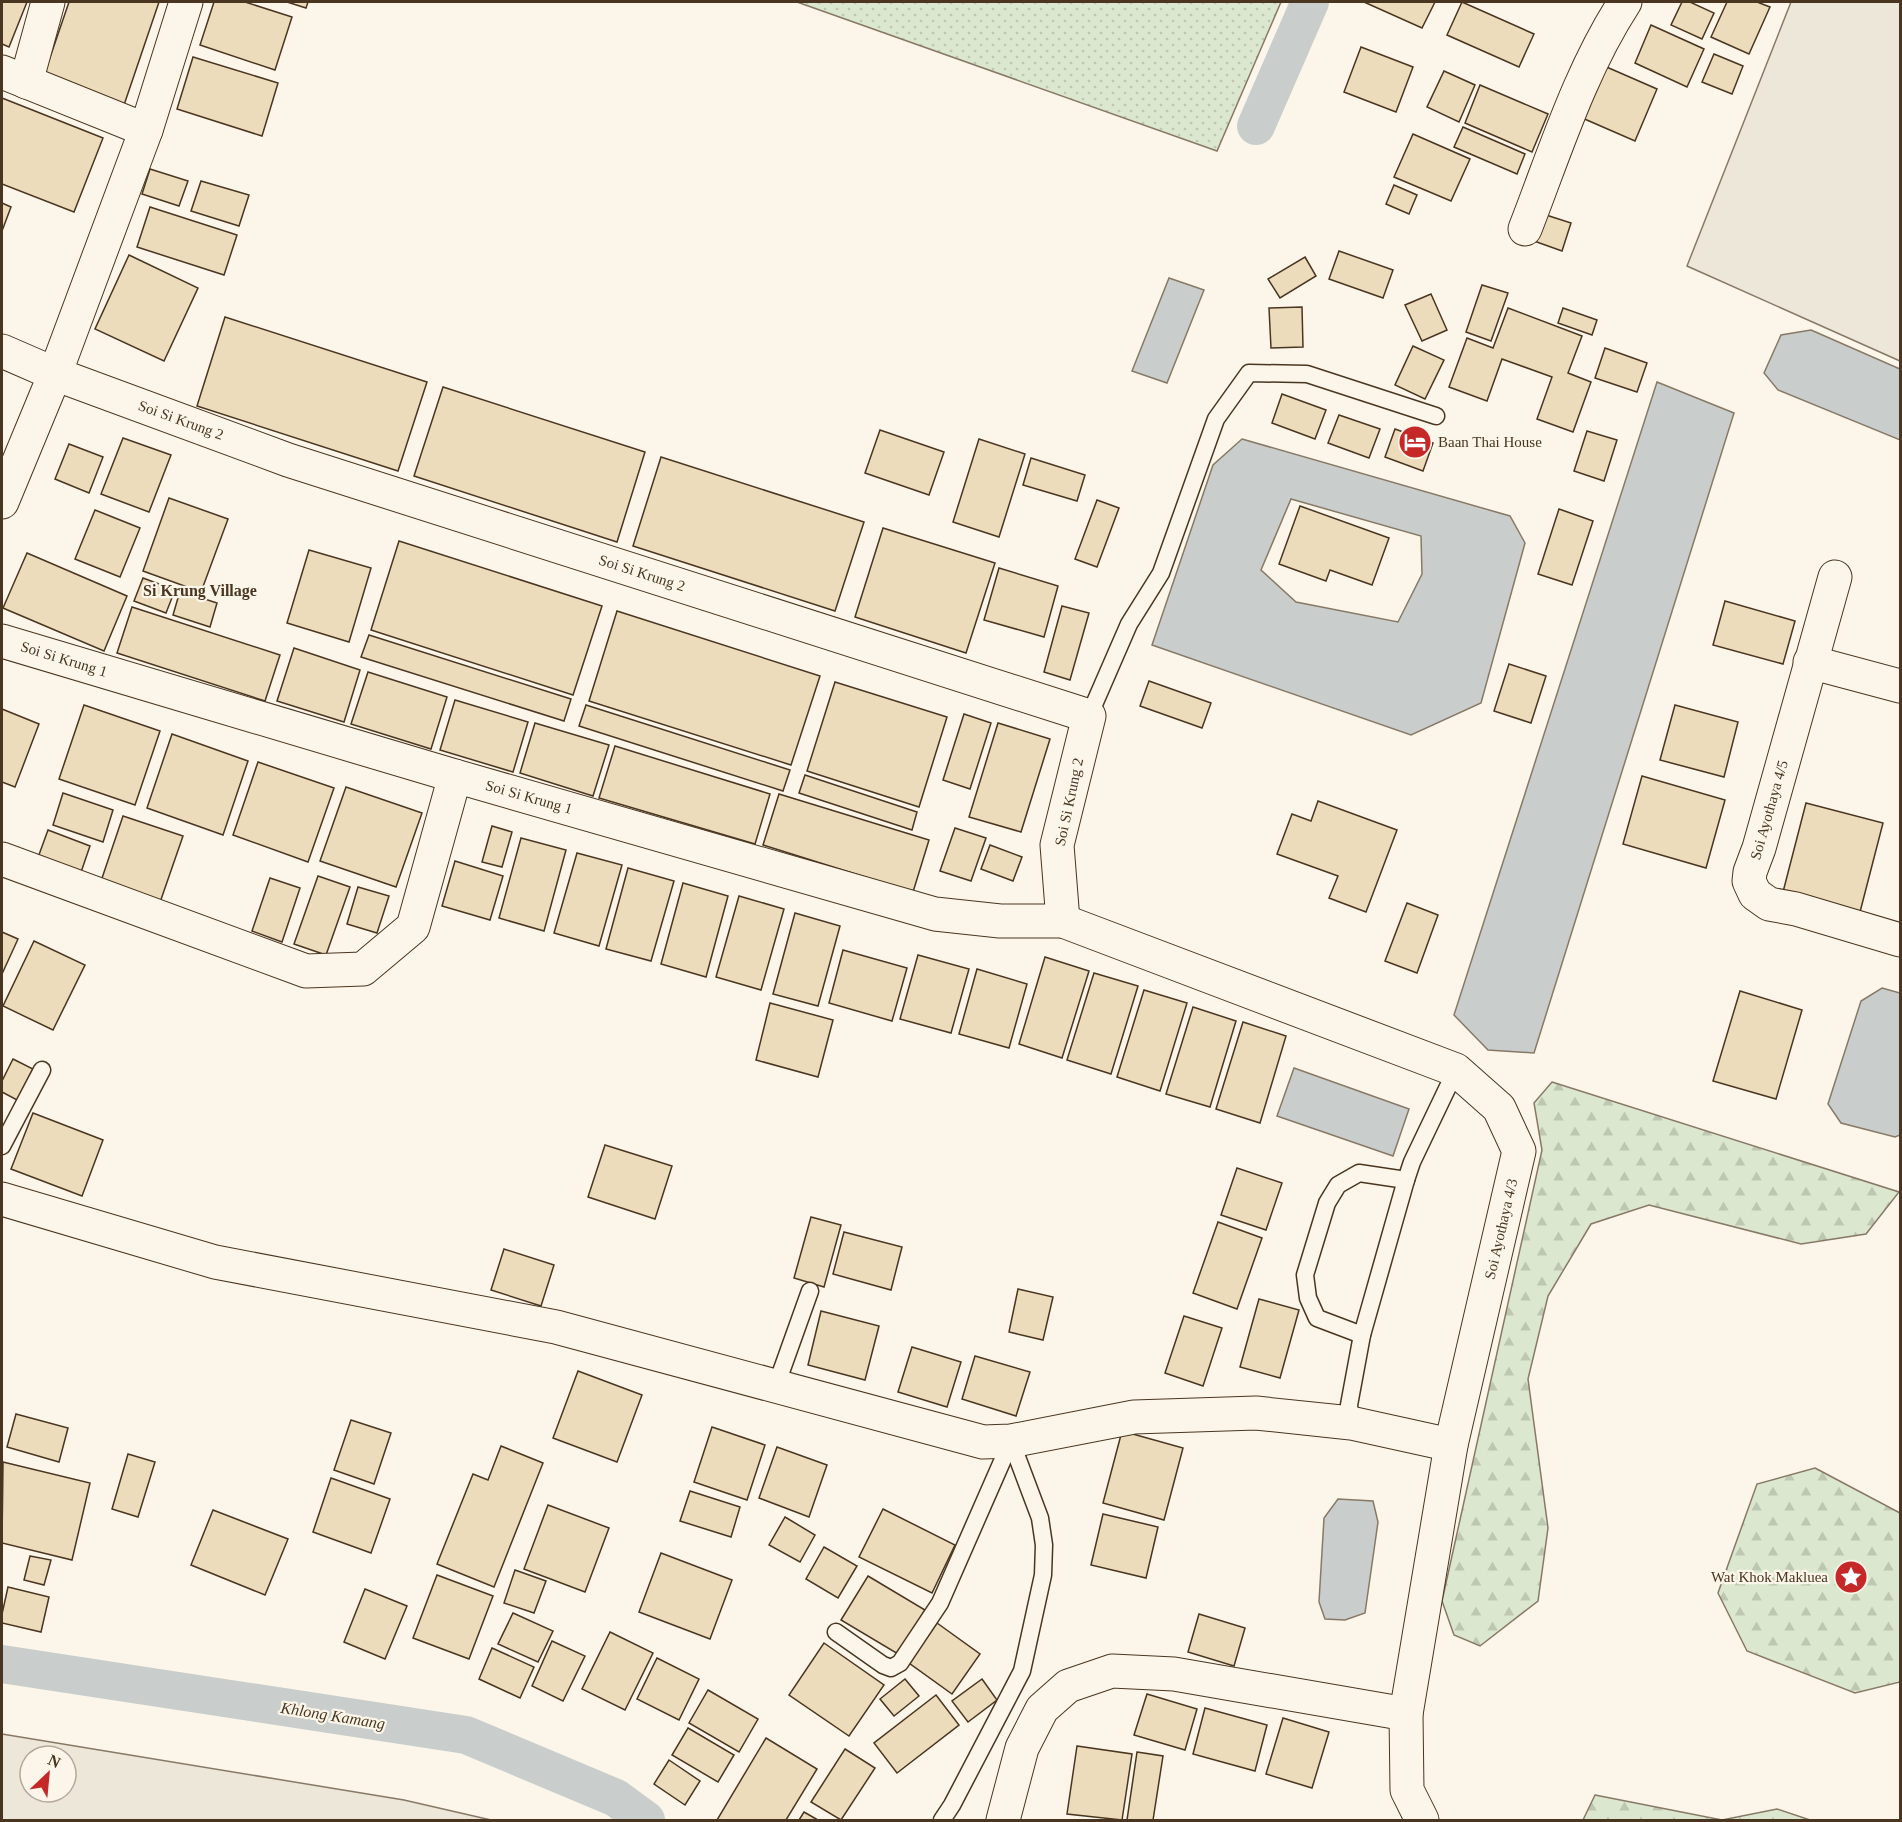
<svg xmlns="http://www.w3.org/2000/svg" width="1902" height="1822" viewBox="0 0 1902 1822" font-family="Georgia,serif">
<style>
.grass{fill:url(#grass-dots);stroke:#887966;stroke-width:1.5}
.forest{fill:url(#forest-firs);stroke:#887966;stroke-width:1.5}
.parking{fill:#ede7d9;stroke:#887966;stroke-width:1.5;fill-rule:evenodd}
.water{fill:#c9cecd;stroke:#887966;stroke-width:1.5;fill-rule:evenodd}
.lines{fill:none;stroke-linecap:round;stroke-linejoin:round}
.canal{stroke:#c9cecd;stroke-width:38}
.building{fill:#ecdcbc;stroke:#4a3520;stroke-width:1.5}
.lane-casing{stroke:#4a3520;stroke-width:19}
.street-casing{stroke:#4a3520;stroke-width:35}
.lane{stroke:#fbf6e9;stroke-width:16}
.street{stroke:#fbf6e9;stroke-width:33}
.labels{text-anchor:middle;stroke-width:4.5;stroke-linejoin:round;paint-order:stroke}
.street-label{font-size:15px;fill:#4a3520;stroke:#fbf6e9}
.poi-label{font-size:15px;fill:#4a3520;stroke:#fbf6e9;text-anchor:start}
.neighbourhood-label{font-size:16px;font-weight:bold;fill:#4a3520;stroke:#fbf6e9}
.water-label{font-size:16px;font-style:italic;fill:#4a3520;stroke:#fbf6e9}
</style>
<defs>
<pattern id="grass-dots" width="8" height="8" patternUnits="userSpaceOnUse" patternTransform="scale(1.5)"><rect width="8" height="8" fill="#dce7d0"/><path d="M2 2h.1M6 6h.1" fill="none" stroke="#bec7b2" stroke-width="1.8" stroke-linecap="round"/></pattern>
<pattern id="forest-firs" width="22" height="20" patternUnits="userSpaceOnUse" patternTransform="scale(1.5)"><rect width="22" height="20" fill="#dce7d0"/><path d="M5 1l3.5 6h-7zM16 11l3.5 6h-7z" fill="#bec7b2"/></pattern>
</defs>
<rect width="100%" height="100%" fill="#fbf6e9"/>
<polygon class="grass" points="797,2 1281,2 1217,151"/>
<g class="forest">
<polygon points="1552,1082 1899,1192 1866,1234 1801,1244 1649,1205 1591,1224 1548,1296 1528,1379 1548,1528 1538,1601 1480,1646 1454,1635 1442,1601 1542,1150 1534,1103"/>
<polygon points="1815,1468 1900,1513 1900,1682 1855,1693 1747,1651 1718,1593 1757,1484"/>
<polygon points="1595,1795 1722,1820 1777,1809 1810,1820 1583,1820"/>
</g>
<g class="parking">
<polygon points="1791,2 1900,2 1900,361 1687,266"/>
<path d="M2 1734 404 1800 491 1820H2ZM30 1756H66V1792H30Z"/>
</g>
<g class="water">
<polygon points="1169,278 1204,290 1167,383 1132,371"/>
<polygon points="1811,330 1900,369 1900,440 1778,390 1764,373 1781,335"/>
<polygon points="1657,382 1734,413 1534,1053 1488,1050 1454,1015"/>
<path d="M1242 439 1510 516 1525 543 1481 703 1411 735 1152 645 1213 465ZM1291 499 1421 536 1422 574 1398 622 1296 602 1261 570Z"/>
<polygon points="1882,988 1900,993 1900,1135 1895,1137 1841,1123 1828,1104 1861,1001"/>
<polygon points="1294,1068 1409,1109 1393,1156 1277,1116"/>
<polygon points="1338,1499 1373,1501 1378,1522 1365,1613 1345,1620 1325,1619 1319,1602 1324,1518"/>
</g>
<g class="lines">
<g class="canal">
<polyline points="1256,126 1310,2"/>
<polyline points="2,1664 466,1735 616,1798 646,1820"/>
</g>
</g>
<g class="building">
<polygon points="2,2 27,2 9,47 2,44"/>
<polygon points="69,2 159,2 124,105 43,78"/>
<polygon points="214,2 245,2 292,17 275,70 200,45"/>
<polygon points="287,2 308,2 306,8"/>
<polygon points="1364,2 1435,2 1422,28"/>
<polygon points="1462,2 1534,34 1519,67 1447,35"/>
<polygon points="1682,2 1690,2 1714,13 1702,39 1671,25"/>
<polygon points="1727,2 1757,2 1770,7 1749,54 1711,37"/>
<polygon points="1651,25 1704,49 1687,87 1635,63"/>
<polygon points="1361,47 1413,67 1396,112 1344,92"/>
<polygon points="1714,54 1743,66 1732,94 1702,82"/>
<polygon points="193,57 278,83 262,136 177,109"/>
<polygon points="1602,65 1657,89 1635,141 1580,117"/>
<polygon points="1444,71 1475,85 1459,122 1427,107"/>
<polygon points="1480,85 1548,114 1532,152 1465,123"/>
<polygon points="2,98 103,138 74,212 2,184"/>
<polygon points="1463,127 1525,154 1517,174 1454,147"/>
<polygon points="1413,134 1470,159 1451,201 1394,177"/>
<polygon points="150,169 188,181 179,206 142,194"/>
<polygon points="201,181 249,195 239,226 191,211"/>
<polygon points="1394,185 1417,195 1409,214 1386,204"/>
<polygon points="2,203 11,207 2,231"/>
<polygon points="150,207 237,235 224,275 137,247"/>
<polygon points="1543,214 1571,223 1562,251 1534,241"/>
<polygon points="1339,251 1393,270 1383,298 1329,279"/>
<polygon points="129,255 198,288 164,361 95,329"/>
<polygon points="1305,257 1316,276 1280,298 1268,279"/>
<polygon points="1482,285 1508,293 1491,341 1466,332"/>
<polygon points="1431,294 1447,330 1422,341 1405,305"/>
<polygon points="1302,307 1303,347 1271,348 1269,308"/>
<polygon points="1508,308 1582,336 1568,373 1591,382 1573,432 1537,419 1552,377 1502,359 1487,401 1449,387 1467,338 1493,348"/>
<polygon points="1563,308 1597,320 1592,335 1558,323"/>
<polygon points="225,317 427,382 398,471 197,406"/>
<polygon points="1413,346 1444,360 1425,399 1395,385"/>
<polygon points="1605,348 1647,363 1637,392 1595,378"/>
<polygon points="443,387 645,452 617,542 414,476"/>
<polygon points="1282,394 1326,410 1315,439 1272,423"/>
<polygon points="1339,415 1380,429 1369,458 1328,443"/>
<polygon points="1395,429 1433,443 1423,471 1385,457"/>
<polygon points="880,430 944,452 929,495 865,473"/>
<polygon points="1587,431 1617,440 1604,481 1574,471"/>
<polygon points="123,438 171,455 149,512 101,494"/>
<polygon points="979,439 1025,454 999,537 953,522"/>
<polygon points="69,444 103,457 89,493 55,479"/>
<polygon points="661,457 864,522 835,611 633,546"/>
<polygon points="1031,458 1085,475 1077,501 1023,485"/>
<polygon points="169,498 228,519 201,592 143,571"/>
<polygon points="1097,500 1119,508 1097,567 1075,559"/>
<polygon points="1300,506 1389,538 1372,585 1330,570 1326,581 1279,564"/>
<polygon points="1559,509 1593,521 1572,585 1538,574"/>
<polygon points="95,510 140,528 120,577 75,559"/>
<polygon points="883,528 995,563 966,653 855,617"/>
<polygon points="399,541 602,606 573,695 371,630"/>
<polygon points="309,550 371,568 349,642 287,623"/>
<polygon points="27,553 127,596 104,651 3,608"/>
<polygon points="999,568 1058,586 1044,637 984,620"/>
<polygon points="143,578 175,590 166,613 134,601"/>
<polygon points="180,591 217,603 210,627 173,615"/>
<polygon points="1725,601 1795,621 1783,664 1713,645"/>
<polygon points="1062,606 1089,613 1070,680 1044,672"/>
<polygon points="132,607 280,655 265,701 117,653"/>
<polygon points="617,611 820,676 791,765 589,701"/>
<polygon points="369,635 571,699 564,721 361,657"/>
<polygon points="294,648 360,670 344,722 277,701"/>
<polygon points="1509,664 1546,676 1531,723 1494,711"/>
<polygon points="368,672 447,697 431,749 351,724"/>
<polygon points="1149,681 1211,703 1202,728 1140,706"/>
<polygon points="835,682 947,717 919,807 807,771"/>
<polygon points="455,700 528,722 513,772 440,750"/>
<polygon points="84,705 160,731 135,805 59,779"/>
<polygon points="586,705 790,770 783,791 579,726"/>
<polygon points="1675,705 1738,722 1724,777 1660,760"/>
<polygon points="2,709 39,724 15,787 2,782"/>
<polygon points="964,714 991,723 970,789 943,780"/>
<polygon points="535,723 609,745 593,796 520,773"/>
<polygon points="998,723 1050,739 1021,832 969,817"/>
<polygon points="172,734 248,761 223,835 147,808"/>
<polygon points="615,746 770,794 755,844 599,798"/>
<polygon points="258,762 334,788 308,862 233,835"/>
<polygon points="805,775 917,812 912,830 799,793"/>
<polygon points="1642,776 1725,800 1706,868 1623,844"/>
<polygon points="346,787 422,813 396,887 320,861"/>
<polygon points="63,793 113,810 103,842 53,825"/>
<polygon points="779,794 929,840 913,892 763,845"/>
<polygon points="1318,801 1397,830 1366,912 1329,898 1338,876 1277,854 1292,814 1311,821"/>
<polygon points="1806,803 1883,823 1860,912 1783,892"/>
<polygon points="123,816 183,836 157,911 98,890"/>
<polygon points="492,826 512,832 502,867 482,862"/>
<polygon points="955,828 986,838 971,881 940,871"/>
<polygon points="48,830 90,846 79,878 36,863"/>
<polygon points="521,838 566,850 544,931 499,918"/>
<polygon points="990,845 1022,857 1013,881 981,869"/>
<polygon points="577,853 622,865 599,946 554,933"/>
<polygon points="455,861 503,876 490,920 442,906"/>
<polygon points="628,868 674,881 651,961 606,949"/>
<polygon points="318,876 350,887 326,955 294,944"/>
<polygon points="270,878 300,888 282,942 252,931"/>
<polygon points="683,883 728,896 706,977 661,964"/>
<polygon points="358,887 389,896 377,933 347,924"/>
<polygon points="739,896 784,909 761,990 716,977"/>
<polygon points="1407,903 1438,915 1417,973 1385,961"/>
<polygon points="795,913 840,926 818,1006 773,994"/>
<polygon points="2,932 18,939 2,974"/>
<polygon points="34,941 85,965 53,1030 3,1006"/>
<polygon points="843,950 907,968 892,1021 829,1003"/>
<polygon points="918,955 969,969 951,1033 900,1019"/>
<polygon points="1045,957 1089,971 1062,1058 1019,1044"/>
<polygon points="977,969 1027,984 1009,1048 959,1034"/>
<polygon points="1094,973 1138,986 1111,1074 1067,1060"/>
<polygon points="1144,990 1187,1003 1160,1091 1117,1077"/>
<polygon points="1740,991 1802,1010 1776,1099 1713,1081"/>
<polygon points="770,1003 833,1020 818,1077 756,1060"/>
<polygon points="1193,1007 1236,1021 1210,1107 1166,1094"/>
<polygon points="1243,1022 1286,1036 1260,1123 1216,1109"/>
<polygon points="13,1059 33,1069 17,1100 2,1092 2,1081"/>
<polygon points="33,1113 103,1140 82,1196 11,1169"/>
<polygon points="605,1145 672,1166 655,1219 588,1197"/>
<polygon points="1237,1168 1282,1183 1266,1230 1221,1215"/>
<polygon points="811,1217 841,1225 824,1287 794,1278"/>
<polygon points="1218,1222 1262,1238 1237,1309 1193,1293"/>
<polygon points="844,1232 902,1247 891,1290 833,1274"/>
<polygon points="504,1249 554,1265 541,1306 491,1290"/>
<polygon points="1018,1289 1053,1297 1043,1340 1009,1332"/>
<polygon points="1259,1299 1299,1310 1280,1378 1240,1367"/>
<polygon points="821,1311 879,1326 865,1380 808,1365"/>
<polygon points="1184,1316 1222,1328 1203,1386 1165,1373"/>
<polygon points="912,1347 961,1362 947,1407 898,1392"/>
<polygon points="975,1356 1030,1372 1016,1416 962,1399"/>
<polygon points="578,1371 642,1395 617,1462 553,1438"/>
<polygon points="16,1414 68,1428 59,1462 7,1447"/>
<polygon points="351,1420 391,1433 374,1484 334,1470"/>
<polygon points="712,1427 765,1445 747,1500 694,1482"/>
<polygon points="1122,1431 1183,1448 1164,1520 1103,1503"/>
<polygon points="501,1446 543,1463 494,1587 437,1564 473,1474 488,1480"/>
<polygon points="777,1447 827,1465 809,1517 759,1498"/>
<polygon points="128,1454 155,1462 138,1517 112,1509"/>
<polygon points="3,1462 90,1483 72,1560 2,1543"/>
<polygon points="331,1478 390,1499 371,1553 313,1532"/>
<polygon points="690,1491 740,1507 731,1537 680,1521"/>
<polygon points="548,1505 609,1528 585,1592 524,1569"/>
<polygon points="883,1509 955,1545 932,1593 859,1557"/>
<polygon points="213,1510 288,1539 265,1595 191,1565"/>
<polygon points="1103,1514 1158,1527 1146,1578 1091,1565"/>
<polygon points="785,1517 815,1535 800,1562 769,1545"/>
<polygon points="824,1547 857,1566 838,1598 806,1579"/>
<polygon points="661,1553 732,1580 710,1639 639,1612"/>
<polygon points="30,1556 51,1560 44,1585 24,1580"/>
<polygon points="515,1570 546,1581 534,1613 504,1603"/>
<polygon points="437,1575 493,1596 469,1659 413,1638"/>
<polygon points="868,1576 925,1610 898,1654 841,1620"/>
<polygon points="8,1587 49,1597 41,1632 2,1623 2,1614"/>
<polygon points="365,1589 407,1606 385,1659 344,1642"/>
<polygon points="513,1613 553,1631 538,1662 498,1644"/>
<polygon points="1199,1614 1245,1628 1234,1666 1188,1652"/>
<polygon points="937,1623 980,1654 952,1694 909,1663"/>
<polygon points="610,1632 653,1653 625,1710 582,1689"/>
<polygon points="552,1641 585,1656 563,1701 532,1686"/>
<polygon points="824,1643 884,1685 849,1736 789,1695"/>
<polygon points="492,1648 534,1667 520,1698 479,1679"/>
<polygon points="657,1658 699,1679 679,1720 637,1699"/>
<polygon points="905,1679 919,1696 894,1716 880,1699"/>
<polygon points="982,1679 997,1700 968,1722 952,1701"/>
<polygon points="708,1690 758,1719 739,1752 689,1723"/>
<polygon points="1147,1694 1197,1709 1185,1750 1134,1735"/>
<polygon points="936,1695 959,1725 897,1773 874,1743"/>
<polygon points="1205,1708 1267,1725 1255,1771 1193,1754"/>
<polygon points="1283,1718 1329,1732 1312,1788 1266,1774"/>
<polygon points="688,1728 734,1755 718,1782 672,1755"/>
<polygon points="766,1738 817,1769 786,1820 717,1820"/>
<polygon points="1077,1746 1132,1754 1122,1820 1067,1814"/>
<polygon points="845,1749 875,1768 841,1820 811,1802"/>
<polygon points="1137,1752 1163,1756 1153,1820 1127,1820"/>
<polygon points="669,1760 700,1781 685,1805 654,1784"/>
<polygon points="804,1812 818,1820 799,1820"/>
</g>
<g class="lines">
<g class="lane-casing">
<g id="lane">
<polyline points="1089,716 1129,624 1161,573 1216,419 1249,373 1307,374 1436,416"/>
<polyline points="2,1146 42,1070"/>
<polyline points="1362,1335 1317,1318 1308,1298 1305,1275 1327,1203 1338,1185 1359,1173 1406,1180"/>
<polyline points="776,1386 810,1291"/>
<polyline points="1351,1423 1349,1405 1362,1335 1406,1180 1412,1162 1456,1070"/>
<polyline points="836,1632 883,1665 891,1668 900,1663 940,1603 1011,1441"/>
<polyline points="942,1820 952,1805 1022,1671 1043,1575 1044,1545 1040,1518 1011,1441"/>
</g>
</g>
<g class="street-casing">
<g id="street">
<polyline points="2,72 146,130"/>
<polyline points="26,82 48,2"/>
<path d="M1525 229C1555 152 1580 71 1625 2"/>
<polyline points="2,351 55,374 288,460 1089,716 1057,845 1063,921"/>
<polyline points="2,502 55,374 146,130 186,2"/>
<polyline points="1835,577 1759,848 1750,872 1749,881 1755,894 1769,904 1796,909 1900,940"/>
<polyline points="2,641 455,776 935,914 1000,921 1063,921 1456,1070 1499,1108 1519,1151 1451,1445 1406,1714 1407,1790 1422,1820"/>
<polyline points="1810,662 1900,686"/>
<polyline points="2,859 306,971 363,969 413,927 455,776"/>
<polyline points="2,1199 215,1262 556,1327 983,1442 1011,1441 1134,1417 1256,1413 1351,1423 1451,1445"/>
<polyline points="1003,1820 1022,1748 1042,1709 1068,1686 1112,1671 1174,1674 1406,1714"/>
</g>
</g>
<use href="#lane" class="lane"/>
<use href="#street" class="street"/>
</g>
<defs>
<g id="hotel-disc" transform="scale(1.725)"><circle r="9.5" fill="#c62828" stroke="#fbf6e9"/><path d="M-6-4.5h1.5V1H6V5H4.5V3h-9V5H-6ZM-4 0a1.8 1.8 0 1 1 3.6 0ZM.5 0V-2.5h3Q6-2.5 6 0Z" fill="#fff"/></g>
<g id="sight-disc" transform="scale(1.725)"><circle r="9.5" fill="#c62828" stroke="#fbf6e9"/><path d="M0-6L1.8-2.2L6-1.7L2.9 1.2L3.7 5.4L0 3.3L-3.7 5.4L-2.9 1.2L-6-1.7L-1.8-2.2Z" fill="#fff"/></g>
</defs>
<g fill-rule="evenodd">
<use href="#hotel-disc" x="1415" y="442"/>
<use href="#sight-disc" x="1851" y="1577"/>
</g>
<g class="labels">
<g class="street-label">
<text transform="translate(181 420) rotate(20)" y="5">Soi Si Krung 2</text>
<text transform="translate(642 573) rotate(18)" y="5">Soi Si Krung 2</text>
<text transform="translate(64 659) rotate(17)" y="5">Soi Si Krung 1</text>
<text transform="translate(529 797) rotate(16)" y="5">Soi Si Krung 1</text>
<text transform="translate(1069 802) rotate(-78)" y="5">Soi Si Krung 2</text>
<text transform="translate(1769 810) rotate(-74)" y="5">Soi Ayothaya 4/5</text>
<text transform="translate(1501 1229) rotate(-77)" y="5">Soi Ayothaya 4/3</text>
</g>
<g class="poi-label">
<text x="1438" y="447">Baan Thai House</text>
<text x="1828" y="1582" text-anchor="end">Wat Khok Makluea</text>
</g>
<g class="neighbourhood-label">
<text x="200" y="596">Si Krung Village</text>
</g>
<g class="water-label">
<text transform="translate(333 1715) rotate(9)" y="6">Khlong Kamang</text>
</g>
</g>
<rect width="1902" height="1822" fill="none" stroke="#4a3520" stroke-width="6"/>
<g transform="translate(48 1774) rotate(26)"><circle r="28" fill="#fbf6e9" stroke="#b4a999" stroke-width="1.5"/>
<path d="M0-4.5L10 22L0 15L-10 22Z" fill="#c62828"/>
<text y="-9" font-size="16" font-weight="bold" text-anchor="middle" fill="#4a3520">N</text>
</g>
</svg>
